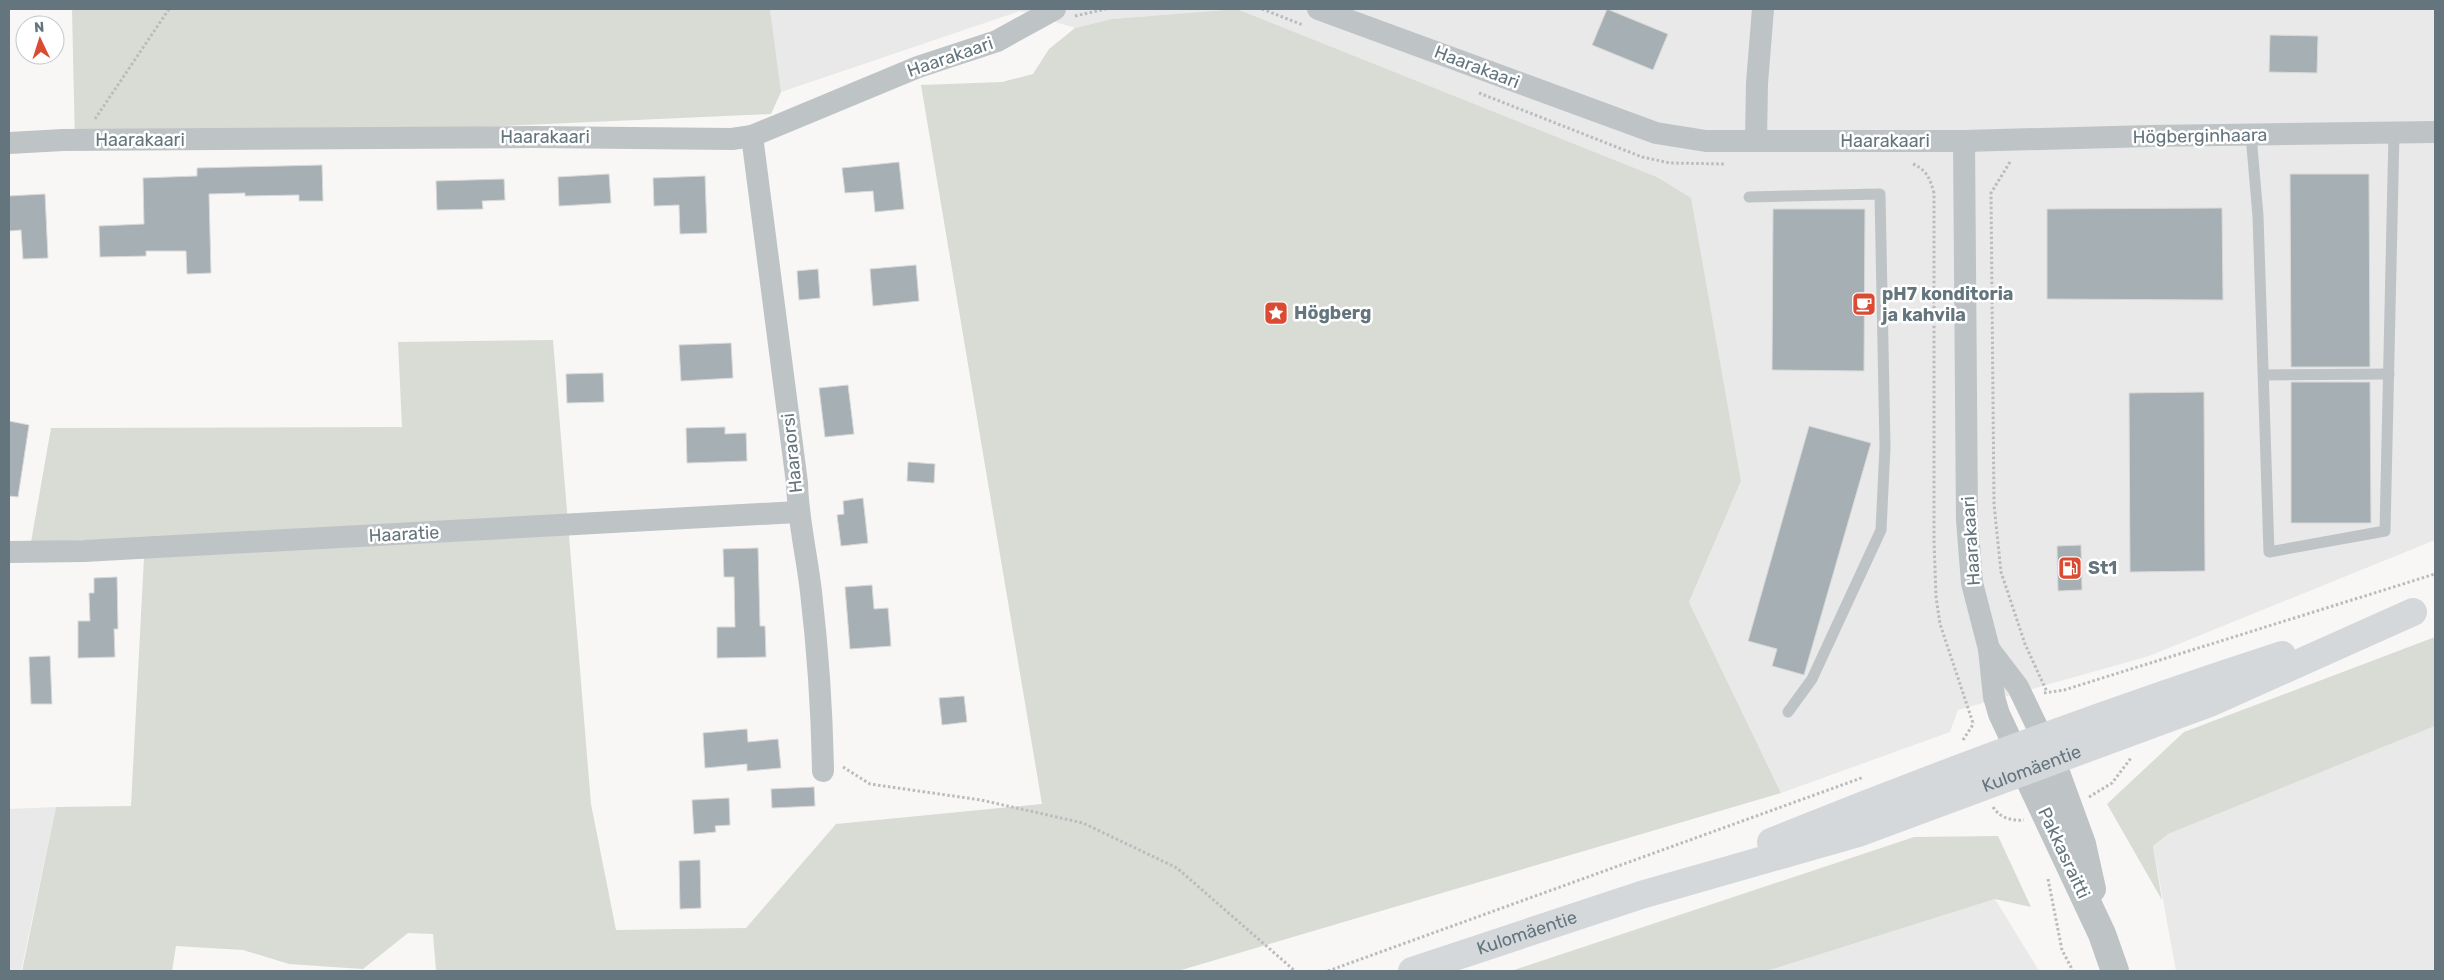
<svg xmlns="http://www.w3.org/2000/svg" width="2444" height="980" viewBox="0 0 2444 980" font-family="Rubik,sans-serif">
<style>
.built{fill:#e8e9e8}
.green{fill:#d8dcd4}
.building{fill:#a6afb4;stroke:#d9d9d7}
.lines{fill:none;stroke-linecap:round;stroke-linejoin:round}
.path{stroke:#b9bcbe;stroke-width:3;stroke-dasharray:2.5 2.5;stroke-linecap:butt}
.service{stroke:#bec3c6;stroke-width:11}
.minor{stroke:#bec3c6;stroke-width:22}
.tertiary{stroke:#bec3c6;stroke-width:28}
.primary{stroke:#d4d8db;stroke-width:28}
.labels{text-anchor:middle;stroke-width:5;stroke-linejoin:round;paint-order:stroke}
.street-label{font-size:18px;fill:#64757e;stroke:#fff}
.poi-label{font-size:18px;font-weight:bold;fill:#64757e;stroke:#fff;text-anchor:start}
</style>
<rect width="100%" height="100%" fill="#f8f7f5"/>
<g class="built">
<polygon points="770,9 2435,9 2435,540 2149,656 1958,710 1950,732 1781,793 1689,602 1741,481 1690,198 1657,177 1237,9 1112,19 1075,28 1020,11 781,92"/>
<polygon points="2435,726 2435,971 2176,971 2153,845 2168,834"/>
<polygon points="56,807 21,971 9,971 9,809"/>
<polygon points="1995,899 2039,971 1767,971"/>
</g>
<g class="green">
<polygon points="72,9 770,9 781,92 771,114 75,145"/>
<polygon points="1237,9 1657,177 1691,198 1741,481 1689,602 1781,793 1178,971 436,971 433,934 408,933 363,969 289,964 243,950 176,946 172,971 22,971 56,807 131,806 145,538 31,542 51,428 402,427 398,342 553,340 591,804 616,930 746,928 836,824 1042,804 921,85 1002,82 1033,74 1049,49 1075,28 1112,19"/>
<polygon points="2435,637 2435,726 2168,834 2153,846 2162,900 2107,804 2184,732"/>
<polygon points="1998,836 2031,907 1995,899 1767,971 1511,971 1914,837"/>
</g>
<g class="building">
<polygon points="1607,9 1668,34 1653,70 1592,45"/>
<polygon points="2270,35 2318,36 2317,73 2269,72"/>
<polygon points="899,162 904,209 875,212 873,191 845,193 842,168"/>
<polygon points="322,165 323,201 299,201 299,195 245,196 245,193 209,194 211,273 187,274 186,251 146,251 146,256 100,257 99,226 144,224 143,178 197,176 197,168"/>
<polygon points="609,174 611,203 559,206 558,177"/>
<polygon points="2290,174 2369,174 2370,367 2291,367"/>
<polygon points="705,176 707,233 680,234 679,205 654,206 653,178"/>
<polygon points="504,179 505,200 482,201 483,209 437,210 436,181"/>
<polygon points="45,194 48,258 23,259 21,230 9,231 9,196"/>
<polygon points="2222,208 2223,300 2047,299 2047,209"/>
<polygon points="1773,209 1865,209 1864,371 1772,370"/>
<polygon points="916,265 919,301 873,306 870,269"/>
<polygon points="818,269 820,298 799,300 797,271"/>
<polygon points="731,343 733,378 681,381 679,345"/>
<polygon points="603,373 604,402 567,403 566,374"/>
<polygon points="2291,382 2370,382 2371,523 2291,523"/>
<polygon points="848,385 854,434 825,437 819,388"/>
<polygon points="2204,392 2205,571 2130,572 2129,393"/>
<polygon points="9,421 29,425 18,497 9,496"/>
<polygon points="1809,426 1871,443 1804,675 1772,666 1777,649 1748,641"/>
<polygon points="725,427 725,434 746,433 747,461 687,463 686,428"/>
<polygon points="908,462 935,464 934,483 907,481"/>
<polygon points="863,498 868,543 841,546 837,515 844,514 843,501"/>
<polygon points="2081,545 2082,590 2058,591 2057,546"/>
<polygon points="758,548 760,626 765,626 766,657 717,658 717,627 735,627 734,577 724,577 723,549"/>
<polygon points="117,577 118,629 114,629 115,657 78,658 78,621 90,621 89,593 94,593 94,578"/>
<polygon points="872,585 874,609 888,608 891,646 850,649 845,587"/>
<polygon points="50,656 52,704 31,704 29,657"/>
<polygon points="964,696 967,722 942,725 939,698"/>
<polygon points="747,729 748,742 778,739 781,768 747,771 747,764 705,768 703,733"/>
<polygon points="814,787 815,806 772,808 771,789"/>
<polygon points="729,798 730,825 715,826 716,832 694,834 692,800"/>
<polygon points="700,860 701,908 680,909 679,861"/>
</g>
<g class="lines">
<g class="path">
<polyline points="1262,9 1303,25"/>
<polyline points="1075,16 1106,9"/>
<polyline points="1479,93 1642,157 1670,163 1725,164"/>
<polyline points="95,119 169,9"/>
<polyline points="2010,162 1991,193 1994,504 2001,572 2025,644 2047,692"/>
<path d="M1913 164C1927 170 1930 179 1934 193V540L1936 597 1940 624 1973 723"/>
<polyline points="2044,693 2064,690 2435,574"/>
<polyline points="1963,740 1974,723"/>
<polyline points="843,767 870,784 981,800 1083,823 1177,868 1295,971"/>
<polyline points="2089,797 2112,783 2131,758"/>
<path d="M1993 807C2000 818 2011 821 2024 820"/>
<polyline points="2048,879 2062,950 2073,971"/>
<polyline points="1328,971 1864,777"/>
</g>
<g class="service">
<polyline points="2251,135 2258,216 2269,552 2385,531 2394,133"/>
<polyline points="1749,197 1880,194 1885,447 1881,530 1812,679 1788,712"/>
<polyline points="2264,375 2389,374"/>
</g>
<g class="minor">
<polyline points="1318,9 1656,133 1706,141 1964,141 1967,520 1972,583 1989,649 1994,697 1999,714 2015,748"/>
<path d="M752 136 797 483C798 520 807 556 811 592 818 652 822 711 823 771"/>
<polyline points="1756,140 1757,83 1763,9"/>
<polyline points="1964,141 2150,136 2435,132"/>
<polyline points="9,143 63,140 533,137 732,139 752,136 918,67 997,41 1055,9"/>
<polyline points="9,552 84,551 798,512"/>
<polyline points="1989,649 2018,687 2043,739"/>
</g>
<g class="tertiary">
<polyline points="2044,740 2082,844 2092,889"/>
<polyline points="2015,749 2102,934 2115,971"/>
</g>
<g class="primary">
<path d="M1771 842C1939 774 2109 711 2282 655"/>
<path id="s1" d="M1412 971 1641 895 1858 833 2212 702 2413 612"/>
</g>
</g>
<defs>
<g id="cafe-square" transform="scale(1.25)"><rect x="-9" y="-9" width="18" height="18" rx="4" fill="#da4b33" stroke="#fff"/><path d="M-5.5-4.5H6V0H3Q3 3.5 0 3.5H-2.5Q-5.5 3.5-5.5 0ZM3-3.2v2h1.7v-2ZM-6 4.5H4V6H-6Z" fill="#fff"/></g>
<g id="sight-square" transform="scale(1.25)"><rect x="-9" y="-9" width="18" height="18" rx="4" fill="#da4b33" stroke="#fff"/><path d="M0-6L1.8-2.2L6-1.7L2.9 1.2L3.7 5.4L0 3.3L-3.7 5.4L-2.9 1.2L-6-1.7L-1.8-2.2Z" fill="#fff"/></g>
<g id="fuel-square" transform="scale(1.25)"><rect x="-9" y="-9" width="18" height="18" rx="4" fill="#da4b33" stroke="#fff"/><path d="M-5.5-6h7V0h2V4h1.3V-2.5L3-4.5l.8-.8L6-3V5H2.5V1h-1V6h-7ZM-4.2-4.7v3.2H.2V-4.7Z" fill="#fff"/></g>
</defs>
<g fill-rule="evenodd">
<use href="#cafe-square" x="1864" y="304"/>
<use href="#sight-square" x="1276" y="313"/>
<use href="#fuel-square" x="2070" y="568"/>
</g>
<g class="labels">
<g class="street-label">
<text transform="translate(950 57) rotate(-19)" y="6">Haarakaari</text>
<text transform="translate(1477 67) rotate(21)" y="6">Haarakaari</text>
<text transform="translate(2200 136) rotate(-1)" y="6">Högberginhaara</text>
<text x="545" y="143">Haarakaari</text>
<text x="140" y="146">Haarakaari</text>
<text x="1885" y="147">Haarakaari</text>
<text transform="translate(792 453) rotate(-96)" y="6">Haaraorsi</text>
<text transform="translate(404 534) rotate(-3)" y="6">Haaratie</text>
<text transform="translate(1971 541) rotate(-94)" y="6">Haarakaari</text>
<text dy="6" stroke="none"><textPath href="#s1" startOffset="652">Kulomäentie</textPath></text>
<text transform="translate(2064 853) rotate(65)" y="6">Pakkasraitti</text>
<text dy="6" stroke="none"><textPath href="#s1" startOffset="121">Kulomäentie</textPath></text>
</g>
<g class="poi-label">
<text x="1882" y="300">pH7 konditoria<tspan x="1882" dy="21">ja kahvila</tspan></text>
<text x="1294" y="319">Högberg</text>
<text x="2088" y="574">St1</text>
</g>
</g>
<rect width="2444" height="980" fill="none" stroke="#64757e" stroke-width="20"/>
<g transform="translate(40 40) rotate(356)"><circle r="24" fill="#ffffff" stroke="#c1c8cb"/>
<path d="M0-4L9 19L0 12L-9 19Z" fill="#da4b33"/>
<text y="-8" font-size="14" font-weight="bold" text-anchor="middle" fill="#64757e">N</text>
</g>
</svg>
